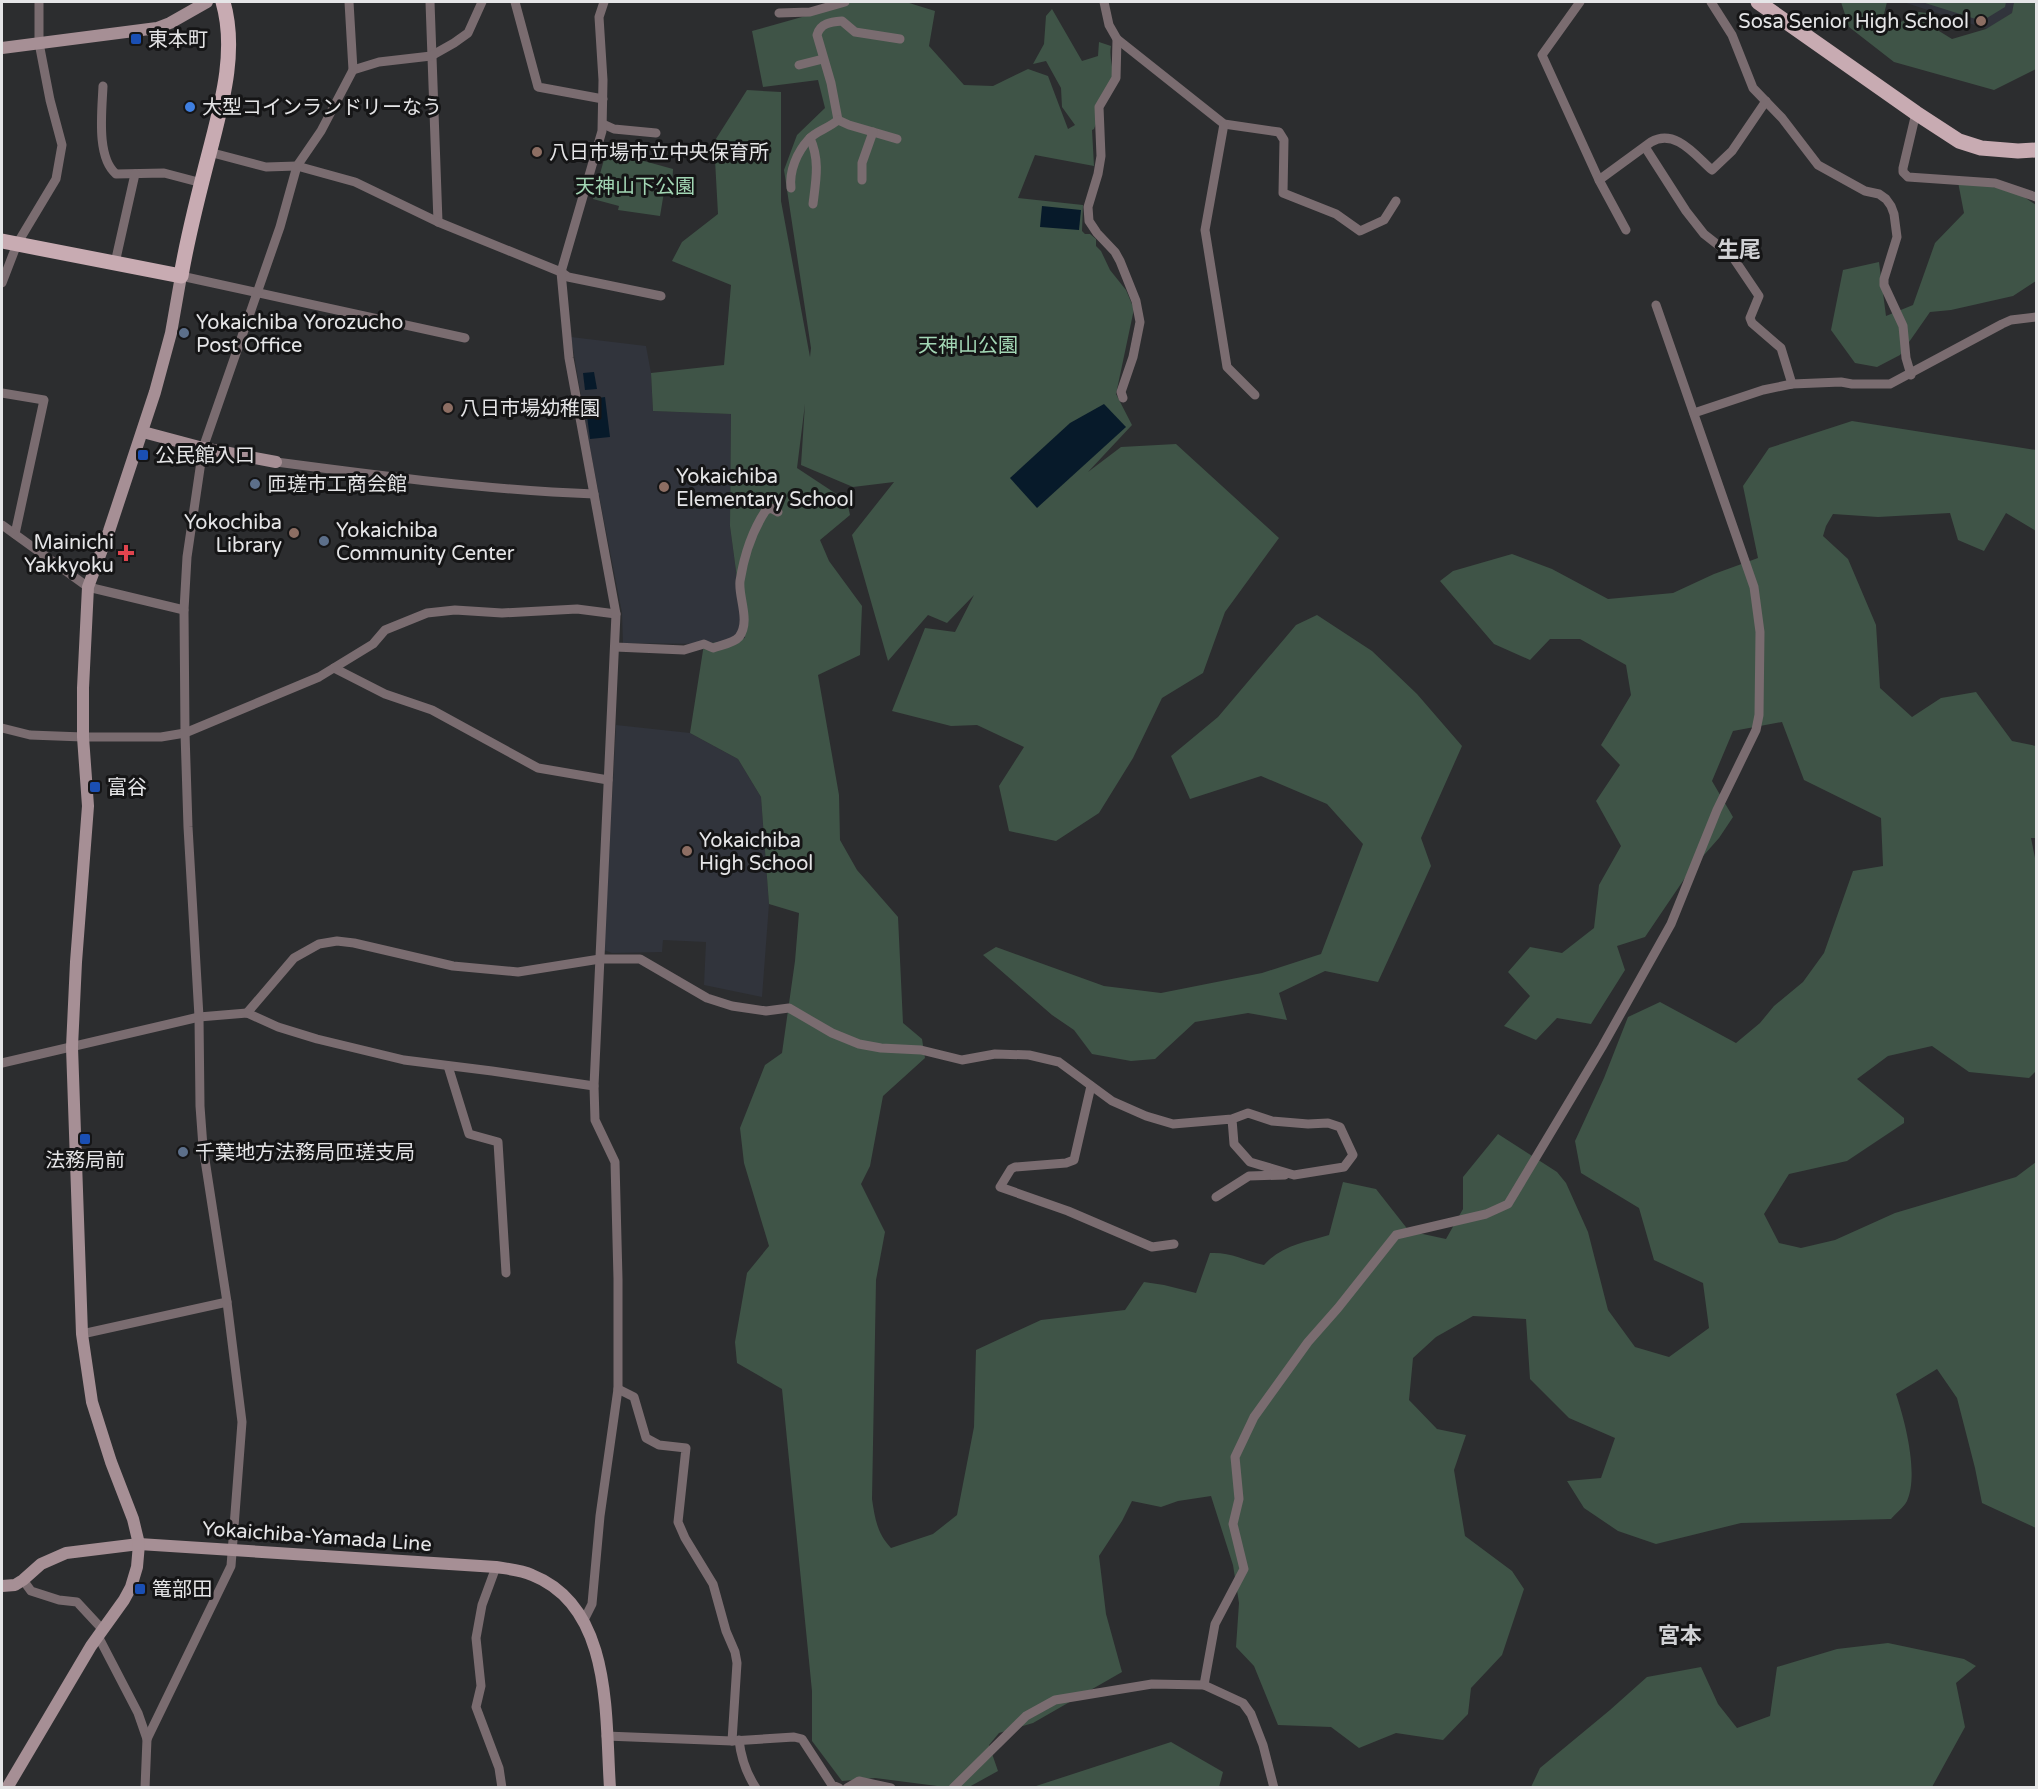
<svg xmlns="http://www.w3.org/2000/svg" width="2038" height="1789" viewBox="0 0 2038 1789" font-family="'Varela Round','Noto Sans JP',sans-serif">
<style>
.built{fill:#31343c}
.green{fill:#3f5447}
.water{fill:#071a2a}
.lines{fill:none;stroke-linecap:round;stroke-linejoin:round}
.street{stroke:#7a6c70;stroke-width:9}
.secondary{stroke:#a68f95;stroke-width:12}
.primary{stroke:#c8abb2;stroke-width:15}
.education-dot{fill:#8d6e63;stroke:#151516;stroke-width:2}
.transit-dot{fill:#1a4fb4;stroke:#151516;stroke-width:2}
.shop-dot{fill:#3f7fe0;stroke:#151516;stroke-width:2}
.service-dot{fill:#5c6f8a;stroke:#151516;stroke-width:2}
.health-dot{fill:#e0444e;stroke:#151516;stroke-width:2}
.labels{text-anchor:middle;stroke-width:6;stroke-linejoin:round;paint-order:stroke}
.poi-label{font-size:20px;fill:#e5e5e7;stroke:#151516;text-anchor:start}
.park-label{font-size:20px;fill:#a2d6b4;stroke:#151516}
.street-label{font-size:20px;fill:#e5e5e7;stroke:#151516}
.quarter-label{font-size:22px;font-weight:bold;fill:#d0d1d4;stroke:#151516}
</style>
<rect width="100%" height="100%" fill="#2c2d2f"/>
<g class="built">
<polygon points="1903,2 2014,2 2012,13 1987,29"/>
<polygon points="571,337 646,346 651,373 653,411 731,414 730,526 745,639 704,644 623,643 622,613 590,449"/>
<polygon points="616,725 690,733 738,759 761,797 769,904 762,997 704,985 706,942 663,940 662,952 612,953 604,950"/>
</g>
<g class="green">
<path d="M850 2H906L935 11 929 46 964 85 993 86 1028 69 1048 76 1068 129 1075 125 1062 107 1061 88 1046 61 1033 64 1044 44 1046 16 1052 9 1082 61 1098 56 1099 42 1111 46C1109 57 1113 66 1113 77L1094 129 1092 130 1094 166 1035 155 1018 198 1083 205 1082 231 1085 234H1090L1096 239V246L1101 251 1110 270 1126 290 1134 309 1116 394 1132 425 1088 472 1121 447 1176 444 1279 538 1225 612 1203 673 1162 698 1133 758 1099 813 1056 841 1009 831 999 786 1024 747 977 725 951 726 892 711 925 628 955 632 974 595 947 623 928 615 888 661 852 535 894 482 853 487 801 465 805 404 797 468 847 501 850 515 820 540 829 561 862 606 860 655 818 675 839 795 840 840 857 870 898 917 903 1023 922 1039 925 1058 883 1096 870 1166 861 1184 885 1232 876 1280 872 1499C875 1519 877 1533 891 1548L933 1534 957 1515 974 1427 976 1350 1041 1320 1125 1310 1144 1282 1164 1285 1196 1293 1210 1253C1231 1252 1243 1260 1264 1265 1280 1246 1306 1242 1329 1235L1343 1182 1376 1189 1409 1231 1446 1239 1463 1209V1177L1498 1134 1557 1172 1566 1183 1588 1232 1608 1310 1635 1347 1669 1357 1709 1328 1703 1283 1654 1260 1639 1208 1581 1173 1575 1141 1604 1078 1628 1017 1660 1002 1736 1043 1760 1023 1774 1006 1803 982 1824 953 1853 871 1883 866 1881 818 1804 780 1782 722 1733 731 1712 781 1733 817 1719 838 1689 872 1645 937 1617 946 1625 970 1591 1024 1557 1018 1536 1040 1504 1026 1530 996 1508 972 1530 947 1562 953 1594 928 1599 885 1621 846 1596 801 1620 765 1601 745 1631 695 1626 665 1580 639H1550L1530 660 1494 644 1440 581 1453 571 1512 554 1552 569 1608 599 1673 593 1714 574 1758 558 1743 486 1769 448 1852 421 2036 450V531L2006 513 1984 551 1958 540 1950 513 1878 517 1833 514 1826 526 1823 536 1848 559 1876 625 1880 688 1912 717 1941 698 1976 692 2012 741 2036 746V838H2031L2036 863V1071L2029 1078 1969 1072 1932 1046 1888 1056 1857 1079 1904 1118V1123L1847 1161 1789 1174 1764 1214 1779 1243 1801 1248 1835 1240 1895 1213 2016 1177 2036 1162V1528L1982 1503 1975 1468 1957 1398 1937 1369 1896 1394C1905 1421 1919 1474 1907 1501 1904 1507 1896 1513 1891 1519L1741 1523 1656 1544 1618 1531 1584 1508 1567 1481 1601 1478 1615 1438 1569 1418 1530 1379 1526 1319 1473 1316 1436 1337 1413 1358 1409 1400 1437 1429 1466 1435 1454 1470 1465 1536 1512 1571 1524 1589 1502 1655 1471 1688 1468 1714 1443 1740 1396 1733 1359 1748 1331 1727 1278 1725 1254 1666 1236 1647 1239 1603 1233 1565 1211 1496 1178 1501 1161 1507 1132 1501 1122 1521 1099 1556 1106 1614 1122 1672 1033 1723 999 1733 989 1745 998 1771 969 1787H945L875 1778 842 1781 812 1741V1691L782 1389 737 1363 735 1342 747 1273 769 1246 744 1163 740 1128 765 1065 782 1053 795 961 799 913 769 904 761 797 738 759 690 733 704 644 745 638 730 526 731 414 653 411 651 373 724 365 731 285 672 261 682 242 718 214 714 142 747 90 781 92V201L810 357 811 348 784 170 797 135 825 108 818 80 763 87 752 31 841 6Z"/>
<polygon points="1841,2 1887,2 1884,14 1899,23 1919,12 1935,14 1939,31 1952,39 1986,29 2012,13 2014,2 2036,2 2036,69 1994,90 1894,62 1849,27"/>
<polygon points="1922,2 2006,2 2005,7 1982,21"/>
<polygon points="611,152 673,169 672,190 664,192 660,216 618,210 619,206 593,199 605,156"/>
<polygon points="1958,182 2014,190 2036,205 2036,281 2013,296 1951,310 1930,312 1900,355 1877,367 1855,363 1831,330 1843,270 1879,262 1886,316 1913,305 1935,243 1964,213"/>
<polygon points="1317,615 1372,651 1417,694 1462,746 1421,838 1431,866 1378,982 1325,971 1279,993 1287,1020 1248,1013 1195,1022 1155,1059 1131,1061 1092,1054 1074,1030 1052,1015 983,955 996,947 1104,986 1161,993 1262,973 1321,954 1363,844 1327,804 1261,776 1190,799 1171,756 1218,717 1296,625"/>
<polygon points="1888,1643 1964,1659 1976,1666 1956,1683 1965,1727 1932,1787 1531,1787 1540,1768 1610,1710 1647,1677 1701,1667 1718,1704 1737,1728 1770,1716 1777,1667 1837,1649"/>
<polygon points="1171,1742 1223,1772 1219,1787 1033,1787"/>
</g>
<g class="water">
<polygon points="1042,206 1081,210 1079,230 1040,227"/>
<polygon points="594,372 597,389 585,390 583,373"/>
<polygon points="605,397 610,437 590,439 585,400"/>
<polygon points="1104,404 1126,427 1037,508 1010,478 1070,423"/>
</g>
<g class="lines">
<g class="street">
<polyline points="430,2 438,222"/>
<polyline points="515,2 538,87 603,99"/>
<polyline points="1104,2 1109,25 1117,39 1116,78 1099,107 1101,156 1098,174 1088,207 1089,221 1097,233 1115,252 1120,261 1136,301 1140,322 1133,357 1121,392 1123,398"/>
<polyline points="1580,2 1542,55 1599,180 1626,230"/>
<polyline points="1711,2 1732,35 1753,88 1782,118 1818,165 1865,191 1879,194 1886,199 1891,206 1894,214 1897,237 1884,279 1884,285 1903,326 1906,358 1911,375"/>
<polyline points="779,13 810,12 845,2"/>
<polyline points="1117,39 1224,124 1279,132 1284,140 1283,193 1336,214 1360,231 1384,220 1396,201"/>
<polyline points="799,65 823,59"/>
<polyline points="353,70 379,62 431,56 454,43 468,33 482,2"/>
<path d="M103 86C102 111 96 157 116 174L164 173 202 183"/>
<polyline points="1916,113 1903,168 1903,172 1908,177 1995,183 2036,197"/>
<path d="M838 120 831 83 817 35C820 23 831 22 842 21L855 32 900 39"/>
<polyline points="838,120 849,125 897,139"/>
<polyline points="603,124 614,129 656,133"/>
<polyline points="1224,124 1205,230 1227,367 1255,395"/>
<path d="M810 138C820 160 816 180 813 204"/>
<polyline points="1645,147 1686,211 1704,234 1732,256 1759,296 1750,318 1752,323 1781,348 1792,384"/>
<polyline points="209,152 266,167 297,166 355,182 438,222 561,272 568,277 661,296"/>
<polyline points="862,180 862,163 873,132"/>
<path d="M1599 180 1651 142C1675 128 1695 155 1712 170L1732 151 1766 101"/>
<path d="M791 188C789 171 797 152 809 139 816 131 829 128 838 120"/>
<polyline points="115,263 135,174"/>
<polyline points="181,276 465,338"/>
<polyline points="2,283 17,244 56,179 62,145 50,100 39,43 39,2"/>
<polyline points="2,393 44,400 15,534"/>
<polyline points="1694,413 1763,390 1792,384 1841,382 1852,384 1890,384 2002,324 2011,320 2036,317"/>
<path d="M276 462C382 476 487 490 594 494"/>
<polyline points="2,525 88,587 184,610"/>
<path d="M615 647 684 650 704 644 713 648C721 645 734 643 739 637 751 621 738 597 740 581 744 556 752 531 766 510L771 508 778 512"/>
<polyline points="334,668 385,694 432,710 538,768 608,780"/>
<polyline points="2,728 30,735 83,737 161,737 185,733 319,677 373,644 385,630 427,613 455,610 502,613 577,609 616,614"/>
<polyline points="247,1013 294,958 319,944 337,941 354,943 453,966 518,972 600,959 640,959 707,998 732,1006 766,1011 789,1008 832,1033 859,1044 881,1048 921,1050 962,1060 995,1054 1029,1055 1059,1062 1112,1101 1146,1116 1173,1124 1232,1119 1248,1113 1272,1121 1308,1124 1328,1123 1340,1127 1353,1155 1344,1167 1294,1175 1250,1162 1234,1144 1232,1119"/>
<polyline points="2,1063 199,1017 247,1013 278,1027 317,1039 404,1060 492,1071 594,1086"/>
<polyline points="448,1066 469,1134 498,1142 506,1273"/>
<polyline points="1091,1086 1074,1160 1066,1163 1015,1167 1011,1169 1000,1187 1068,1211 1152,1247 1174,1244"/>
<polyline points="1216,1197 1249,1176 1285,1175"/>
<polyline points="82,1334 227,1302"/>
<polyline points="618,1389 634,1397 646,1438 659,1445 686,1448 678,1522 685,1538 713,1584 726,1631 735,1652 737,1663 732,1741"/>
<polyline points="496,1567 482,1605 476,1638 481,1686 476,1707 499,1768 502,1788"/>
<polyline points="23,1580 31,1591 59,1600 77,1602 103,1630"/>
<polyline points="584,1620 592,1604 600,1516 618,1389 618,1279 615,1162 595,1120 594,1086 616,614 569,358 561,272 602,131 603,80 599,17 604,2"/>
<polyline points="98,1636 138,1713 147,1739 145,1788"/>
<polyline points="1204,1685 1215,1624 1244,1569 1233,1524 1239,1499 1235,1457 1254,1417 1308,1342 1338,1308 1396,1235 1486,1214 1508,1204 1602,1047 1671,924 1717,810 1756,730 1759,715 1760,632 1754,587 1656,305"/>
<polyline points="606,1736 732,1741 794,1737 802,1739 832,1785 839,1788"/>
<polyline points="147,1739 231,1566 242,1422 227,1302 203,1147 200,1106 199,1017 188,827 185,733 184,610 187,557 203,448 280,227 297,166 321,131 353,70 349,2"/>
<path d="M739 1740C741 1758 746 1773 756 1788"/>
<polyline points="847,1788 859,1781 891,1788"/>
<polyline points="953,1788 1026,1716 1055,1700 1152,1684 1204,1685 1243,1703 1251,1714 1263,1745 1274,1788"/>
</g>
<g class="secondary">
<polyline points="2,48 157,28 170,23 207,2"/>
<polyline points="143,432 203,448 276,462"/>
<path d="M2 1586 15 1585 23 1580 41 1564 66 1553 139 1544 496 1567C508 1569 521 1570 532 1575 613 1607 605 1716 610 1788"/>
<polyline points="7,1788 91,1646 124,1600 131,1587 137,1567 139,1544 133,1519 111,1462 92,1402 82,1334 72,1047 76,962 88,806 83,737 83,688 88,587 109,531 155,392 171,333 181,276"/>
</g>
<g class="primary">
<polyline points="1758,2 1916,113 1959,141 1981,148 2018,151 2036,150"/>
<path d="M2 241 181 276C188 234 199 192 210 150 222 103 237 50 223 2"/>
</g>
</g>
<g class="education-dot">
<circle cx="1981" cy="21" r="6"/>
<circle cx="537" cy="152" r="6"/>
<circle cx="448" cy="408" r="6"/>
<circle cx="664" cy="487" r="6"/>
<circle cx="294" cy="533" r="6"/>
<circle cx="687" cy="851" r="6"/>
</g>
<g class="transit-dot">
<rect x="130" y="33" width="12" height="12" rx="3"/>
<rect x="137" y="449" width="12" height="12" rx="3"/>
<rect x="89" y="781" width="12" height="12" rx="3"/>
<rect x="79" y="1133" width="12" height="12" rx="3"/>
<rect x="134" y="1583" width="12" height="12" rx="3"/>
</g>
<circle class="shop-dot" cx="190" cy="107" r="6"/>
<g class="service-dot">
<circle cx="184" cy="333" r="6"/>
<circle cx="255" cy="484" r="6"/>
<circle cx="324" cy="541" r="6"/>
<circle cx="183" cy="1152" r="6"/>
</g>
<path class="health-dot" d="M123 544h6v6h6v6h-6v6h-6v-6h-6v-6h6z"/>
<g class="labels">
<g class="poi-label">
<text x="1969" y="28" text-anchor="end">Sosa Senior High School</text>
<text x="148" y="46">東本町</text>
<text x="202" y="114">大型コインランドリーなう</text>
<text x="549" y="159">八日市場市立中央保育所</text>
<text x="196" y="329">Yokaichiba Yorozucho<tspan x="196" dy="23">Post Office</tspan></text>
<text x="460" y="415">八日市場幼稚園</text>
<text x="155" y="462">公民館入口</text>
<text x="676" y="483">Yokaichiba<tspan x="676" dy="23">Elementary School</tspan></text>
<text x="267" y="491">匝瑳市工商会館</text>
<text x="282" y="529" text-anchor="end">Yokochiba<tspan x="282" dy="23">Library</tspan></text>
<text x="336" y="537">Yokaichiba<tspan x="336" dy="23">Community Center</tspan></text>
<text x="114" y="549" text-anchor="end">Mainichi<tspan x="114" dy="23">Yakkyoku</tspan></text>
<text x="107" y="794">富谷</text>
<text x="699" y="847">Yokaichiba<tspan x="699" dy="23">High School</tspan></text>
<text x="195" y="1159">千葉地方法務局匝瑳支局</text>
<text x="85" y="1167" text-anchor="middle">法務局前</text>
<text x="152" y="1596">篭部田</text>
</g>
<g class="park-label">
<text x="635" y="193">天神山下公園</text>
<text x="968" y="352">天神山公園</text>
</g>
<g class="street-label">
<text transform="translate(317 1536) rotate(4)" y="7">Yokaichiba-Yamada Line</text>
</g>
<g class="quarter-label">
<text x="1739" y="257">生尾</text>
<text x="1680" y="1643">宮本</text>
</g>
</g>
<rect width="2038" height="1789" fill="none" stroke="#e5e5e7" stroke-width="6"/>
</svg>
